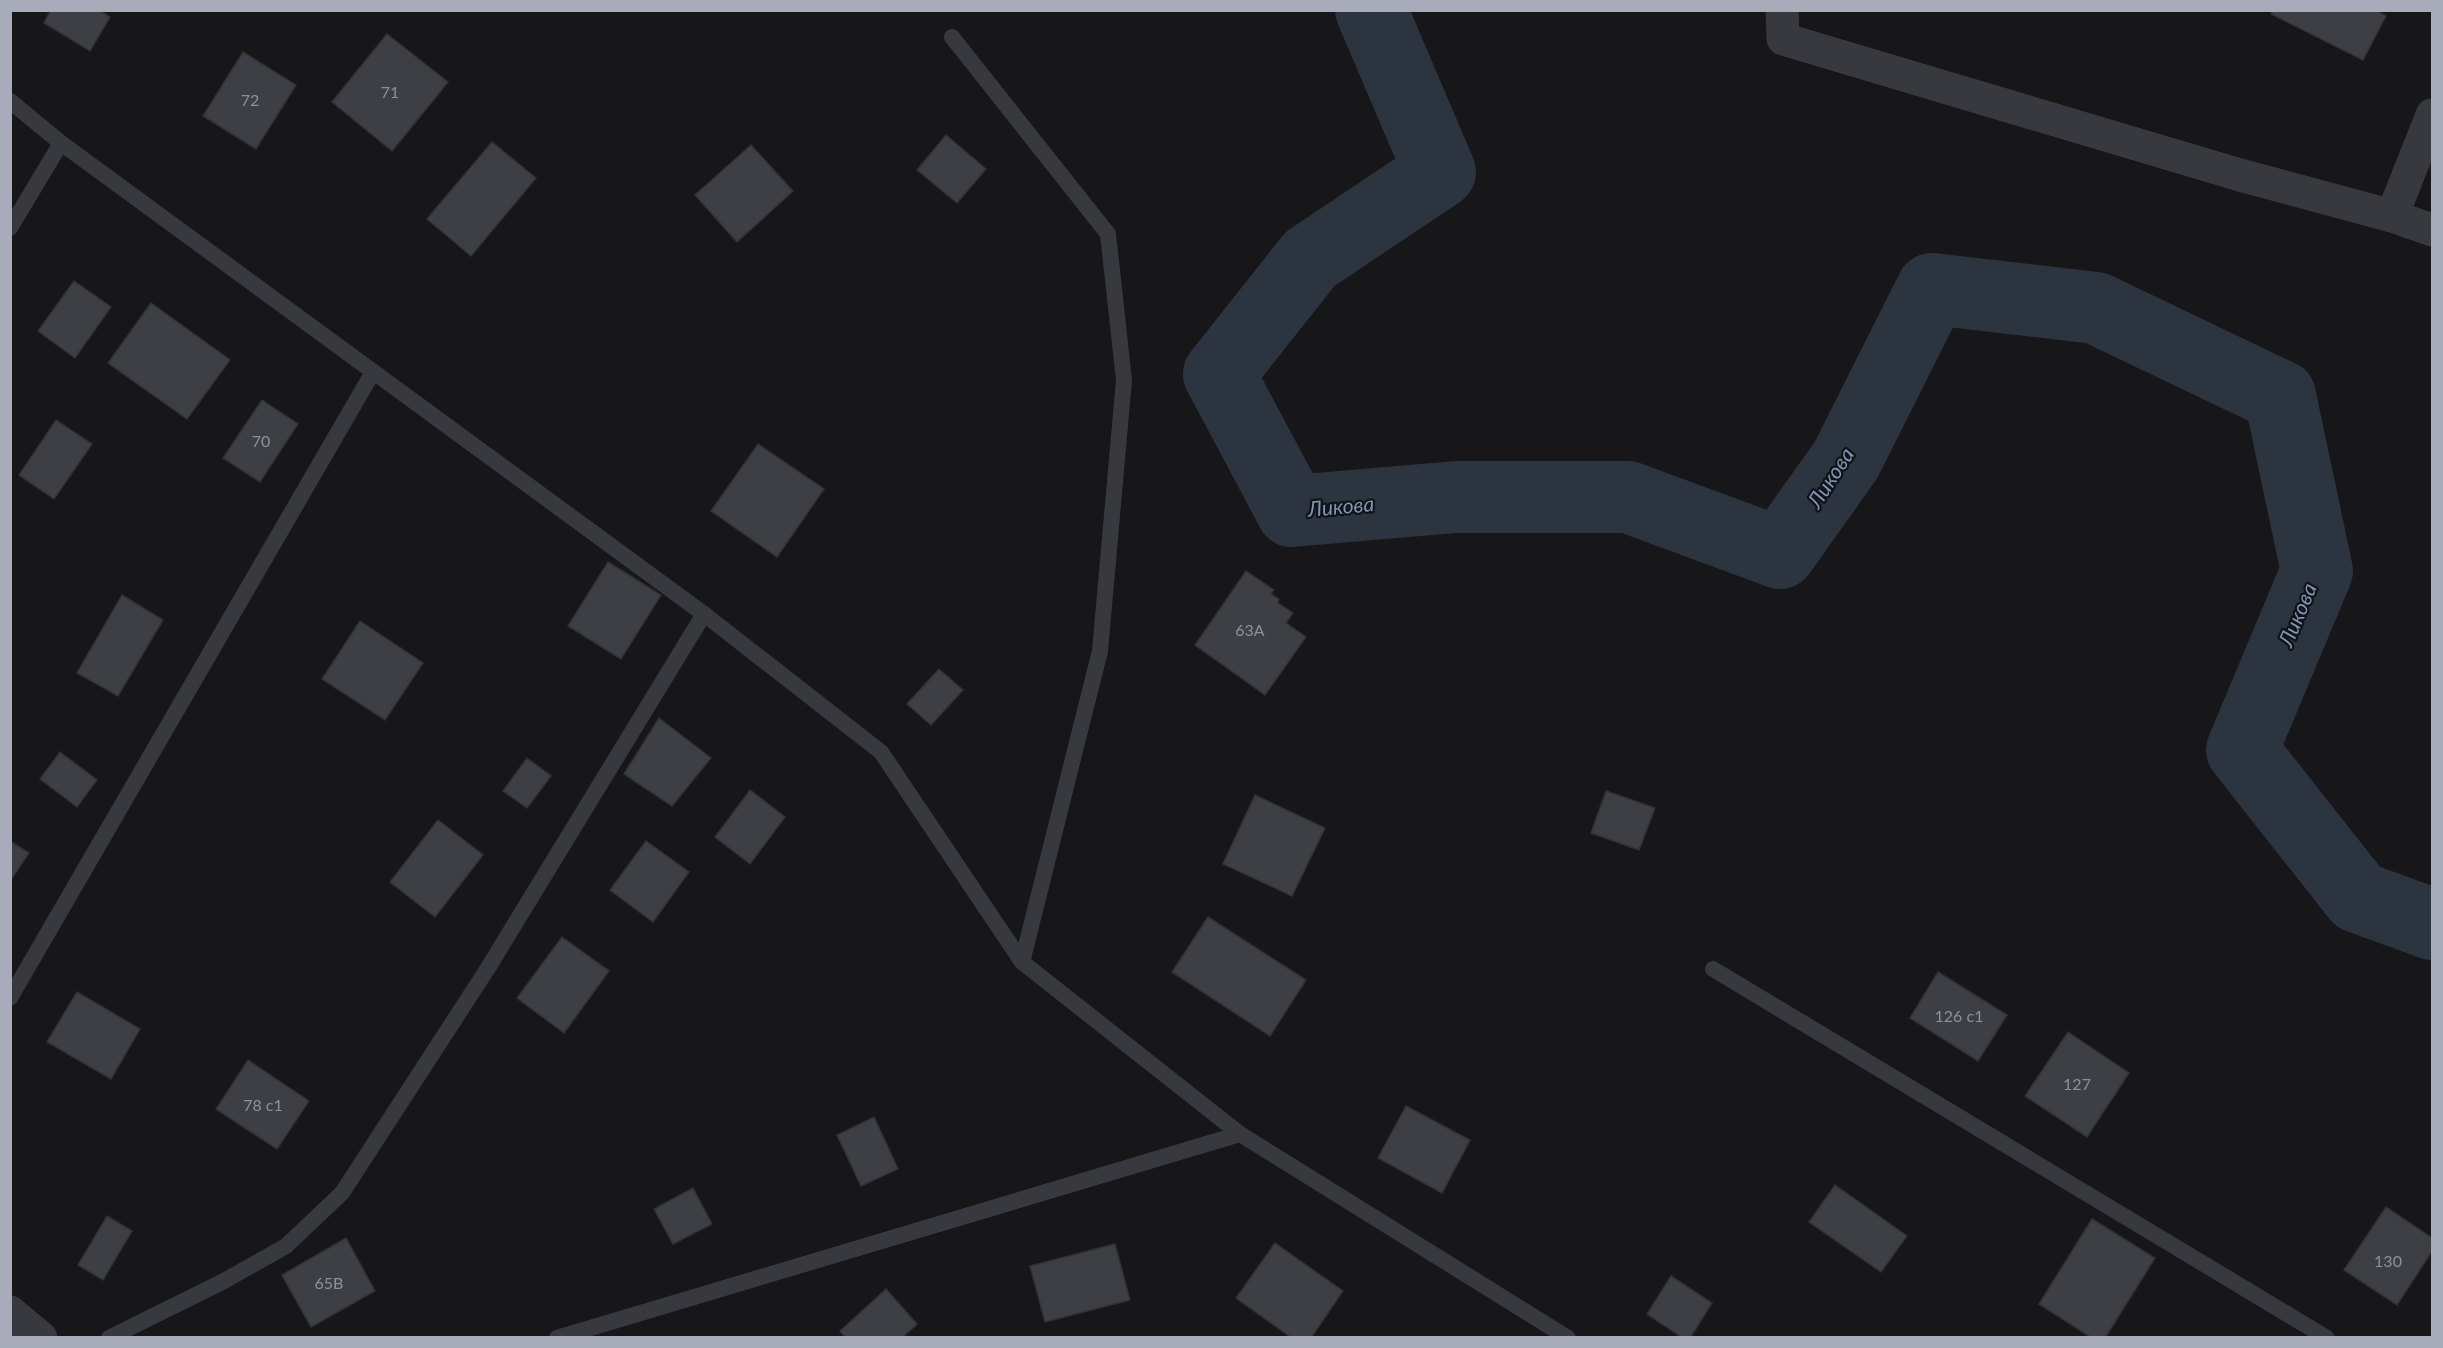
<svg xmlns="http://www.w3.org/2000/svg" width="2443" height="1348" viewBox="0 0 2443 1348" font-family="Lato,sans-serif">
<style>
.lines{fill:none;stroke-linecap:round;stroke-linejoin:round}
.river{stroke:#2c343f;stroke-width:72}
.building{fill:#3e3f44;stroke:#323136;stroke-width:1.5}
.lane{stroke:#38383f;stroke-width:16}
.street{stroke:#38383f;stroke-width:33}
.labels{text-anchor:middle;stroke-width:4.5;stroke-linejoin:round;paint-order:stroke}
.number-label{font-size:16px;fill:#8e909c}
.water-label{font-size:21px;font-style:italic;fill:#7c95b8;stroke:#121215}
</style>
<rect width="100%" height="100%" fill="#17171a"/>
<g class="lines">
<polyline class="river" points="1371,10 1440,172 1310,259 1219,374 1292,511 1456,497 1628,497 1780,553 1846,460 1932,289 2096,308 2280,396 2317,571 2242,750 2358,897 2432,924"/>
</g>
<g class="building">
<polygon points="51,10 99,10 110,17 90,51 44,23"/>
<polygon points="2273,10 2376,10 2386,16 2363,60 2271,14"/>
<polygon points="387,34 448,82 392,151 332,102"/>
<polygon points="243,52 296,85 256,149 203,116"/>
<polygon points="946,135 986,169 957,203 917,170"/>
<polygon points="492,142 536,178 471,256 427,219"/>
<polygon points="751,145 793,191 737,242 695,195"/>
<polygon points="74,281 111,307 75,358 38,331"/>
<polygon points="151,303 230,360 187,419 108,363"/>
<polygon points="262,400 298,424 260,482 223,458"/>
<polygon points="56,420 92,444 54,499 19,475"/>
<polygon points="758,444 824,489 777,557 711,511"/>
<polygon points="608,562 661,595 621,659 568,626"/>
<polygon points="1246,571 1274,590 1271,594 1279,599 1278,603 1293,613 1286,623 1306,637 1265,695 1195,645"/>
<polygon points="122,595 163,620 118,696 77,673"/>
<polygon points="360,621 423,663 385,720 322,679"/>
<polygon points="939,669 963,690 931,725 907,704"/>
<polygon points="659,718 711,758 672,806 624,774"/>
<polygon points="60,752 97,780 77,807 40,779"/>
<polygon points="527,758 551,776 527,808 503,791"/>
<polygon points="750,790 785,817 750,864 715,837"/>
<polygon points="1606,791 1655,808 1639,850 1591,833"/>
<polygon points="1255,795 1325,828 1292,896 1223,864"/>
<polygon points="438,820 483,855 435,917 390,882"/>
<polygon points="10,841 29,853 10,881"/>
<polygon points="646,841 689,872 653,922 610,890"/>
<polygon points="1208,917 1306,980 1270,1036 1172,972"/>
<polygon points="562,937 609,971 564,1033 517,998"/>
<polygon points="1938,972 2007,1015 1978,1061 1910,1018"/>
<polygon points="77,992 140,1029 111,1079 47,1042"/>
<polygon points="2068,1032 2129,1073 2087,1137 2025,1096"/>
<polygon points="248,1060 309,1101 277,1149 216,1109"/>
<polygon points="1406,1106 1470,1140 1442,1193 1378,1158"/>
<polygon points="874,1117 898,1169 861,1186 837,1135"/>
<polygon points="1835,1185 1907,1236 1881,1272 1809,1222"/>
<polygon points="693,1188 712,1224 673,1244 654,1209"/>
<polygon points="2386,1207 2432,1238 2432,1251 2397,1305 2344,1270"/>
<polygon points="107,1216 132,1231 103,1280 78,1265"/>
<polygon points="2092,1219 2155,1258 2105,1338 2092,1338 2039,1304"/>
<polygon points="346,1238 375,1291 311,1327 282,1275"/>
<polygon points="1275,1243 1343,1291 1311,1338 1292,1338 1236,1298"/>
<polygon points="1115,1244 1130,1300 1045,1322 1030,1266"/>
<polygon points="1671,1276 1712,1303 1690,1338 1683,1338 1647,1314"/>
<polygon points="886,1289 917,1324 902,1338 846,1338 840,1331"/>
</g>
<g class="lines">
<g class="lane">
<polyline points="952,37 1108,234 1124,380 1100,651 1022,962"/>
<polyline points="10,101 61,143 704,614"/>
<polyline points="10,228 61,143"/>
<polyline points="1713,969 2327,1338"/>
<polyline points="10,998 373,372"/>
<polyline points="109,1338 224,1281 286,1246 342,1193 488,968 704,614 881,752 1022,962 1240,1134"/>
<polyline points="557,1338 1240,1134 1568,1338"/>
</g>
<g class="street">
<polyline points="1782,10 1783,39 2240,175 2392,216 2432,230"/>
<polyline points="2392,216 2432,115"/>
<polyline points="10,1312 41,1338"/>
</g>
</g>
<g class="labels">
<g class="number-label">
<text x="390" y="98">71</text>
<text x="250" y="106">72</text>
<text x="261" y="447">70</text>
<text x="1250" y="636">63А</text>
<text x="1959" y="1022">126 с1</text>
<text x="2077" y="1090">127</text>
<text x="263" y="1111">78 с1</text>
<text x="2388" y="1267">130</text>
<text x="329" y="1289">65В</text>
</g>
<g class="water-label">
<text transform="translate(1831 478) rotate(-57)" y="7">Ликова</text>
<text transform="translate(1341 507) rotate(-5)" y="7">Ликова</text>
<text transform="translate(2298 615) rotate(-67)" y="7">Ликова</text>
</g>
</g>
<rect width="2443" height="1348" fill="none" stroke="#a8abba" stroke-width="24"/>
</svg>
